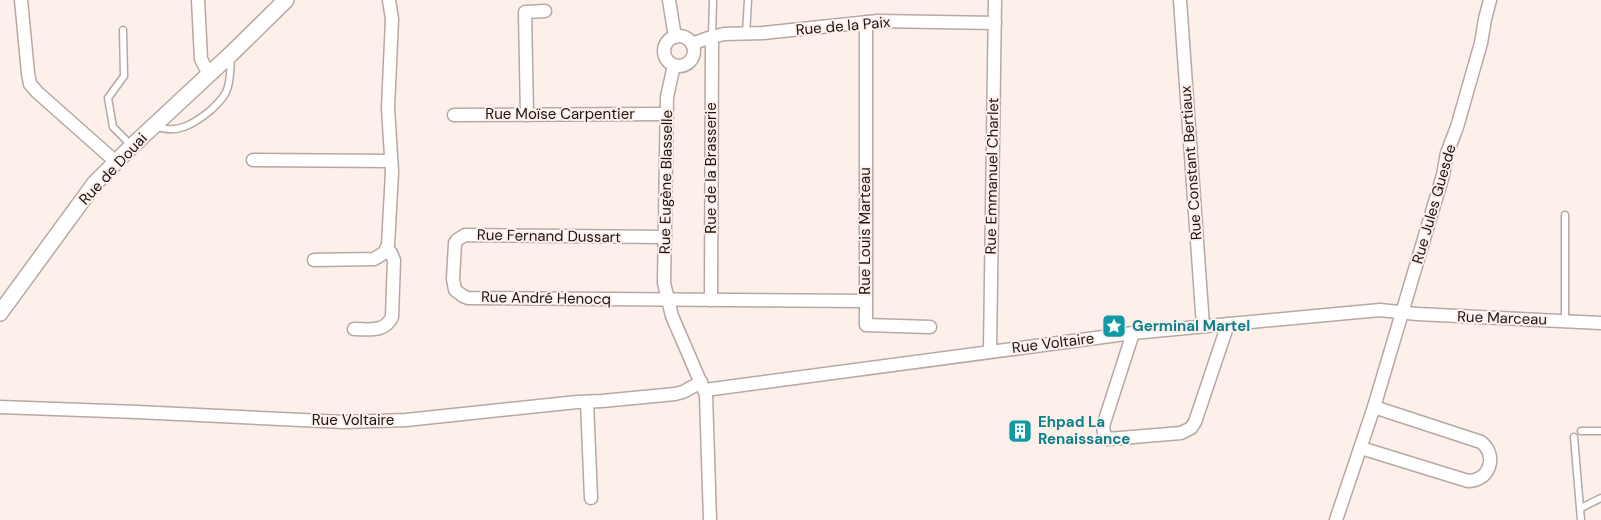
<svg xmlns="http://www.w3.org/2000/svg" width="1601" height="520" viewBox="0 0 1601 520" font-family="'DM Sans',sans-serif">
<style>
.lines{fill:none;stroke-linecap:round;stroke-linejoin:round}
.service-casing{stroke:#b6a9a4;stroke-width:9}
.minor-casing{stroke:#b6a9a4;stroke-width:15}
.tertiary-casing{stroke:#b6a9a4;stroke-width:18}
.service{stroke:#fff;stroke-width:6}
.minor{stroke:#fff;stroke-width:12}
.tertiary{stroke:#fff;stroke-width:15}
.labels{text-anchor:middle;stroke-width:4;stroke-linejoin:round;paint-order:stroke}
.street-label{font-size:15px;fill:#1a1513;stroke:#fdefea}
.culture-label{font-size:15px;font-weight:bold;fill:#0d838f;stroke:#fdefea;text-anchor:start}
</style>
<rect width="100%" height="100%" fill="#fdefea"/>
<g class="lines">
<g class="service-casing">
<g id="service">
<polyline points="123,30 124,76 108,98 113,127 131,145"/>
<polyline points="746,34 748,0"/>
<polyline points="712,37 713,0"/>
<path d="M155 126C177 135 194 124 211 110 216 105 223 99 226 92 231 82 230 69 231 58"/>
<polyline points="1565,320 1565,215"/>
<polyline points="1581,431 1601,431"/>
<polyline points="1574,437 1581,520"/>
<polyline points="1581,508 1601,498"/>
</g>
</g>
<g class="minor-casing">
<g id="minor">
<polyline points="21,0 28,73 30,84 37,92 116,162"/>
<polyline points="198,0 201,59 209,75"/>
<polyline points="669,0 675,37"/>
<polyline points="1180,0 1203,326"/>
<circle cx="679" cy="51" r="15"/>
<polyline points="692,44 708,38 724,34 763,33 878,21 995,23"/>
<polyline points="674,65 667,97 664,283 672,316 706,395 710,520"/>
<polyline points="454,115 666,114"/>
<polyline points="527,115 525,12 545,11"/>
<polyline points="253,160 391,161"/>
<polyline points="665,237 465,235 457,240 455,243 453,279 455,290 463,296 468,298 866,301 866,22"/>
<polyline points="314,260 374,259 384,253 388,245 392,172 388,108 392,19 389,0"/>
<polyline points="711,300 712,37"/>
<polyline points="866,301 866,325 930,327"/>
<path d="M354 329C369 329 384 333 392 317L394 260 391 253 387 249"/>
<polyline points="1133,333 1103,426 1104,433 1108,439 1181,433 1191,428 1195,422 1228,324"/>
<polyline points="990,351 995,0"/>
<polyline points="705,390 1133,333 1380,310 1417,314 1601,323"/>
<polyline points="587,402 591,498"/>
<polyline points="0,407 137,412 344,422 406,420 577,402 602,401 675,394 683,392 701,382"/>
<path d="M1361 448 1468 481C1490 481 1498 455 1481 442L1374 407"/>
<polyline points="1336,520 1374,407 1443,175 1447,153 1457,127 1481,43 1485,19 1490,0"/>
</g>
</g>
<g class="tertiary-casing">
<polyline id="tertiary" points="0,313 95,183 132,146 232,53 286,0"/>
</g>
<use href="#service" class="service"/>
<use href="#minor" class="minor"/>
<use href="#tertiary" class="tertiary"/>
</g>
<defs>
<g id="sight-square" transform="scale(1.25)"><rect x="-9" y="-9" width="18" height="18" rx="4" fill="#0f9aa8" stroke="#fdefea"/><path d="M0-6L1.8-2.2L6-1.7L2.9 1.2L3.7 5.4L0 3.3L-3.7 5.4L-2.9 1.2L-6-1.7L-1.8-2.2Z" fill="#fff"/></g>
<g id="building-square" transform="scale(1.25)"><rect x="-9" y="-9" width="18" height="18" rx="4" fill="#0f9aa8" stroke="#fdefea"/><path d="M-4-6H4V6H1V3H-1V6H-4ZM-2.5-4.3h1.7v1.8h-1.7ZM.8-4.3h1.7v1.8H.8ZM-2.5-1h1.7V.8h-1.7ZM.8-1h1.7V.8H.8Z" fill="#fff"/></g>
</defs>
<g fill-rule="evenodd">
<use href="#sight-square" x="1114" y="326"/>
<use href="#building-square" x="1020" y="431"/>
</g>
<g class="labels">
<g class="street-label">
<text transform="translate(843 26) rotate(-5)" y="5">Rue de la Paix</text>
<text x="560" y="119">Rue Moïse Carpentier</text>
<text transform="translate(1191 163) rotate(-94)" y="5">Rue Constant Bertiaux</text>
<text transform="translate(711 168) rotate(-90)" y="5">Rue de la Brasserie</text>
<text transform="translate(113 169) rotate(-47)" y="5">Rue de Douai</text>
<text transform="translate(992 176) rotate(-89)" y="5">Rue Emmanuel Charlet</text>
<text transform="translate(666 182) rotate(-89)" y="5">Rue Eugène Blasselle</text>
<text transform="translate(1434 204) rotate(-74)" y="5">Rue Jules Guesde</text>
<text transform="translate(865 231) rotate(-90)" y="5">Rue Louis Marteau</text>
<text transform="translate(549 236) rotate(1)" y="5">Rue Fernand Dussart</text>
<text transform="translate(546 298) rotate(1)" y="5">Rue André Henocq</text>
<text transform="translate(1502 318) rotate(2)" y="5">Rue Marceau</text>
<text transform="translate(1053 343) rotate(-7)" y="5">Rue Voltaire</text>
<text x="353" y="425">Rue Voltaire</text>
</g>
<g class="culture-label">
<text x="1132" y="331">Germinal Martel</text>
<text x="1038" y="427">Ehpad La<tspan x="1038" dy="17">Renaissance</tspan></text>
</g>
</g>
</svg>
